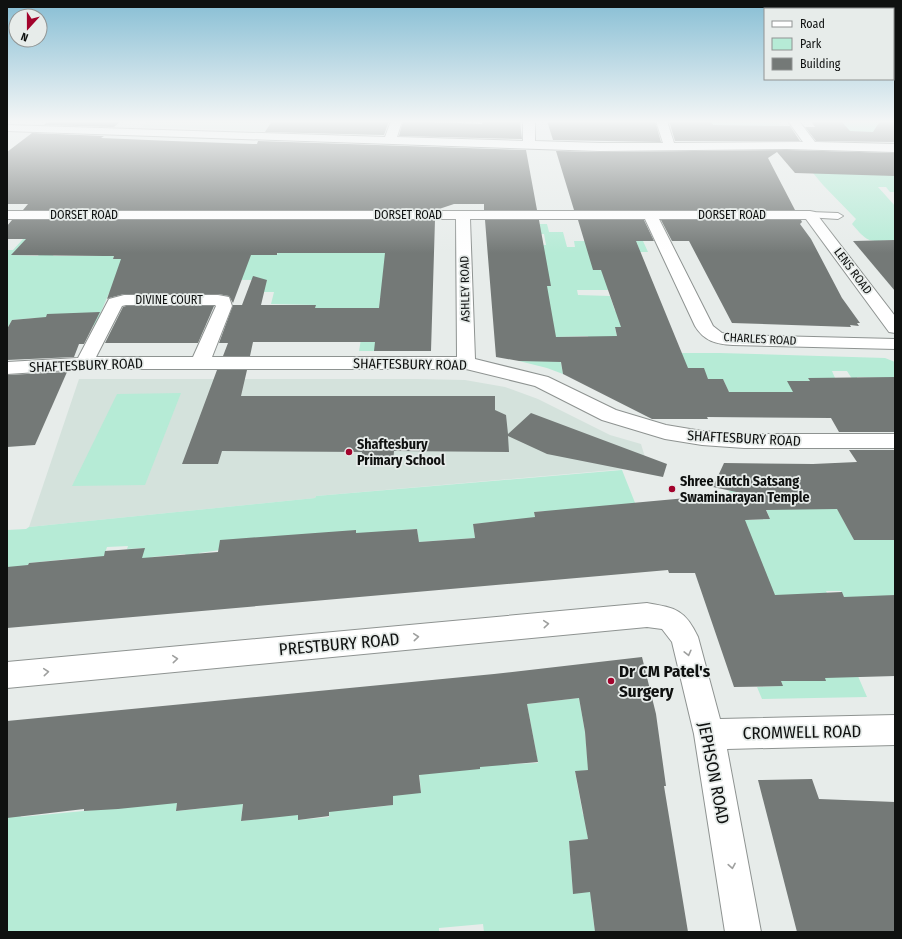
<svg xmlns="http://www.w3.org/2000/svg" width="902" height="939" viewBox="0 0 902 939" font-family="'Fira Sans Condensed',sans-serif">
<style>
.built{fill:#d4e2dc}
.green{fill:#b6ebd6}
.building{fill:#747977}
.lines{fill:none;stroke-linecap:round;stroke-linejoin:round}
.service-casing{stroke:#8e9391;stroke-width:2}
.minor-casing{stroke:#8e9391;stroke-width:2}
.service{fill:#fff;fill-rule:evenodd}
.minor{fill:#fff;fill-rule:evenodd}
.oneway{stroke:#9fa09f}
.poi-dot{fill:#a2032c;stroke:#e7ecea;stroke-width:1.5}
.labels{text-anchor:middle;stroke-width:3.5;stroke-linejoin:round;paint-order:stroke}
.far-street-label{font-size:12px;fill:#0f1110;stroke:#e7ecea}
.street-label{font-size:14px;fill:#0f1110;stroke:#e7ecea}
.poi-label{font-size:14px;font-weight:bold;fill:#0f1110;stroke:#e7ecea;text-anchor:start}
.near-street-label{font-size:17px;fill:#0f1110;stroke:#e7ecea}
.near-poi-label{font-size:17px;font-weight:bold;fill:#0f1110;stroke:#e7ecea;text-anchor:start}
</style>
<rect width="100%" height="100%" fill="#e7ecea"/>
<g class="built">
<polygon points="149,121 383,121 378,135 142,127"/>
<polygon points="79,379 418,379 465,380 505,387 538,399 610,435 641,444 648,467 316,496 315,498 29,527"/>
</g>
<g class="green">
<polygon points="711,121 777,121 785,132 717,132"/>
<polygon points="841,121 880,121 895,133 834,131"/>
<path d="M808 167 895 174V192H890L886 187H878L895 206V240C869 241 870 245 852 224L856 219 823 185Z"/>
<path d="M392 224 390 297H380C378 315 388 333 385 351H359L363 327 349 308H315V305L271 304 274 292H257L256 280 123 279 109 293 95 326 48 314 38 330 35 318 12 320 7 329V250H13L23 239H29L19 250H16L12 255 38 256 43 249 54 256H114L113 259 227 239 277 255 279 248Z"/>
<polygon points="537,224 547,224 549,232 563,232 567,247 575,247 574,241 643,241 648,252 640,252 637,243 617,243 605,269 625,290 577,290 578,295 610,296 615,311 622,311 628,327 615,328 618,340 644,353 720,353 885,358 895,362 895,378 857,377 858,388 847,371 832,371 835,378 808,378 810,381 793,392 745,392 730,395 723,379 708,379 692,369 593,357 588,336 556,337 563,374 547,368 519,361 514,245 546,245 544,234 513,234"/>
<polygon points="181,393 145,485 72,486 117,394"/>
<polygon points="622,470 645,528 544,511 534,512 535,518 473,524 475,538 419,542 417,529 401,530 356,546 356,531 199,553 196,573 185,554 152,557 136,579 144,548 127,549 128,546 107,547 103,559 79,558 29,563 28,565 7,574 7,530 26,529 29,527 315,498 316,496"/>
<polygon points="729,491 736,491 749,520 770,519 766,509 828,491 854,540 895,540 895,595 847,602 841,591 826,591 848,637 841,637 867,697 762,699 757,687 782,686 781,681 817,681 792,595 749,595 736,508"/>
<polygon points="579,698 585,732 587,754 608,752 608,767 575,772 583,815 621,813 623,823 586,828 588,839 569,841 573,893 622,889 623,897 591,902 595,932 484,932 483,924 439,928 439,932 7,932 7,798 21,817 115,808 178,797 176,811 206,808 209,794 246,773 241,821 268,818 299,801 298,820 329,817 330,801 360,798 360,809 393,805 390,731 421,792 419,771 477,747 506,716 513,764 538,763 527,704"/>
</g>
<g class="building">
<polygon points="49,121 121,121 114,127 44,125"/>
<polygon points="272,121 389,121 384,135 265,132"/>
<polygon points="403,121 482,124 482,121 520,121 522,139 399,136"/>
<polygon points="547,121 655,121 661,142 553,140"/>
<polygon points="669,121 711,121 713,125 790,126 800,141 675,141"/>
<polygon points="811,121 841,121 850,131 873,132 880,121 895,121 895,142 816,141 805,127 815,127"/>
<polygon points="32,133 104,136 101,138 172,141 253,144 257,144 258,141 526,150 537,210 484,210 484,204 454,204 436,210 23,210 28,204 7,204 7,152"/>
<polygon points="787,150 895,153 895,176 795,173 777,152 768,158 795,210 574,210 556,151 600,152"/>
<polygon points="12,220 435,220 431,351 374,351 375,342 253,342 250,356 223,356 228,343 219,343 233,305 242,305 253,276 267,280 261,305 316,305 315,308 379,308 385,253 277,253 277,255 251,255 233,303 229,296 218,294 124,294 109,298 107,299 121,259 113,259 114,256 103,256 11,255 26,239 7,239 7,226"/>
<polygon points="485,220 539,220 551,286 547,286 556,337 617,336 615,327 621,327 601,270 593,270 578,220 644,220 654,241 636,241 688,368 704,368 708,379 723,379 729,392 793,392 787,381 810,381 808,378 895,377 895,432 839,432 831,418 707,417 708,419 652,419 563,374 561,362 519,361 496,357"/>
<polygon points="661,220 801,220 802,222 800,224 811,239 842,298 860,323 857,323 859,326 850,325 851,327 732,323 689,241 672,241"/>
<polygon points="895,240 895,291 853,241"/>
<polygon points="126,306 214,306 198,343 105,343 123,307"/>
<polygon points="100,312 84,344 79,344 74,357 7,360 7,329 12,320 46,317 47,314"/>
<polygon points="217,370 247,370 241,396 495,396 495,410 506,415 508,434 531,413 667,464 663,477 547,454 508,436 509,452 394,451 393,463 360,463 362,452 222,451 218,464 182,464"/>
<polygon points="67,372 35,445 7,447 7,375"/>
<polygon points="849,450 895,450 895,540 854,540 837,509 766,510 770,519 745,520 775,595 842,592 844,597 895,595 895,676 825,678 826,681 781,681 783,686 734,687 695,573 669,573 668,570 7,628 7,567 28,565 29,563 104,556 105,551 145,548 142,558 218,552 220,540 356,530 356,533 417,529 419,542 475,538 473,524 535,517 534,512 741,493 713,487 724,463 813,464 857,462"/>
<polygon points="642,657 656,714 666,786 664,786 688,932 595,932 590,892 573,894 569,841 588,839 575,771 588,770 585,732 579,698 527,704 538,762 480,767 480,769 419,775 421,793 393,796 393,805 329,812 329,816 298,820 298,815 241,821 243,804 176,811 177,803 118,809 84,811 84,809 7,818 7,721 494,674"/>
<polygon points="812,779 819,799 895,802 895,932 797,932 758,780"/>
</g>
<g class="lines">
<g class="service-casing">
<polygon id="service" points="810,212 838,213 843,216 838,219 806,217 805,215 806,213"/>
</g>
<g class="minor-casing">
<g id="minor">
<polygon points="391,121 402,121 397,137 523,141 523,121 535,121 535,141 600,143 663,143 656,121 667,121 674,143 803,142 788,121 799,121 815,142 895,144 895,152 787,149 600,151 7,131 7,125 385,137"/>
<path d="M7 211H810L815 212 895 316V333L889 332 806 219H659L713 326 722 333 733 335 895 339V349L733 345C716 344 704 341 695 326L645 219H470L475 359 548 377 616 410 666 425 702 431 744 434H895V448H744L702 445 665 439 602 420 535 386 466 369H84L7 374V362L78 358 109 299 124 295H218L229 297 232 306 212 357H457L456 219H7ZM126 305H215L216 306 193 357H96L122 306Z"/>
<path d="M647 603C675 608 685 609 698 637L720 719 895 715V745L727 749 761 932H725L694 734 672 642 662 629 647 627 7 688V662Z"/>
</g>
</g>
<use href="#service" class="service"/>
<use href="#minor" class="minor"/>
</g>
<defs><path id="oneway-chevron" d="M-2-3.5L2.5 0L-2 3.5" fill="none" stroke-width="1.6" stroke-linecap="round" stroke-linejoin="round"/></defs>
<g class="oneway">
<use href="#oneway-chevron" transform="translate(546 624) rotate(-5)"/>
<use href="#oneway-chevron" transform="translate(416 637) rotate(-5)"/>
<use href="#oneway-chevron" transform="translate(688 653) rotate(76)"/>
<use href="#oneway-chevron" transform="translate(175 659) rotate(-5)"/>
<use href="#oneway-chevron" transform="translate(46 672) rotate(-5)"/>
<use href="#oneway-chevron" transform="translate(732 866) rotate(80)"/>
</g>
<linearGradient id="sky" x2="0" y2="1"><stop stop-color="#87bed4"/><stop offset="0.48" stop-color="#f4f6f6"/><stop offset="1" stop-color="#f4f6f6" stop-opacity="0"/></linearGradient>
<rect width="902" height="253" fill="url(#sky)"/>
<g class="poi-dot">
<circle cx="349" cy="452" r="4"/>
<circle cx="672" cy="489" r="4"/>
<circle cx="611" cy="681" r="4"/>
</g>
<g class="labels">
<g class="far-street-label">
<text x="84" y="219">DORSET ROAD</text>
<text x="408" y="219">DORSET ROAD</text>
<text x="732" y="219">DORSET ROAD</text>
<text transform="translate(853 271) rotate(53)" y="4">LENS ROAD</text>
<text transform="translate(465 289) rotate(-91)" y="4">ASHLEY ROAD</text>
<text x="169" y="304">DIVINE COURT</text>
<text transform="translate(760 339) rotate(3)" y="4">CHARLES ROAD</text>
</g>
<g class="street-label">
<text transform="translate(410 364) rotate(1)" y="5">SHAFTESBURY ROAD</text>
<text transform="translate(86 365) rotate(-2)" y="5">SHAFTESBURY ROAD</text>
<text transform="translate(744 438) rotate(3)" y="5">SHAFTESBURY ROAD</text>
</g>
<g class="poi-label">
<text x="357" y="449">Shaftesbury<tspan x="357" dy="16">Primary School</tspan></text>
<text x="680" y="486">Shree Kutch Satsang<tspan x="680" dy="16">Swaminarayan Temple</tspan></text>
</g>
<g class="near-street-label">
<text transform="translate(339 644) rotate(-5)" y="6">PRESTBURY ROAD</text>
<text transform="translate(802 732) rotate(-1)" y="6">CROMWELL ROAD</text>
<text transform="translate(714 773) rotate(79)" y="6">JEPHSON ROAD</text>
</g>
<g class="near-poi-label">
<text x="619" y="677">Dr CM Patel's<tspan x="619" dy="20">Surgery</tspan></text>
</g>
</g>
<rect width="902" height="939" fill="none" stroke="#0f1110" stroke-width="16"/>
<rect x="764" y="8" width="130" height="72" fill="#e7ecea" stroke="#919493"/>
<rect x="772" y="21" width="20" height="6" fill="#ffffff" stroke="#919493"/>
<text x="800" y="28" font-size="12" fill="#0f1110">Road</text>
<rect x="772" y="38" width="20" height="12" fill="#b6ebd6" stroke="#919493"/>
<text x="800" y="48" font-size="12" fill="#0f1110">Park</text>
<rect x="772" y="58" width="20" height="12" fill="#747977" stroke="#919493"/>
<text x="800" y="68" font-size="12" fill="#0f1110">Building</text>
<g transform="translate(28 28) rotate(201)"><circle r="19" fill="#e7ecea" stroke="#919493"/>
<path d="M0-3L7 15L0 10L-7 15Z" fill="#a2032c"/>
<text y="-6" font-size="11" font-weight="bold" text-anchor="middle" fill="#0f1110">N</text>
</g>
</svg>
